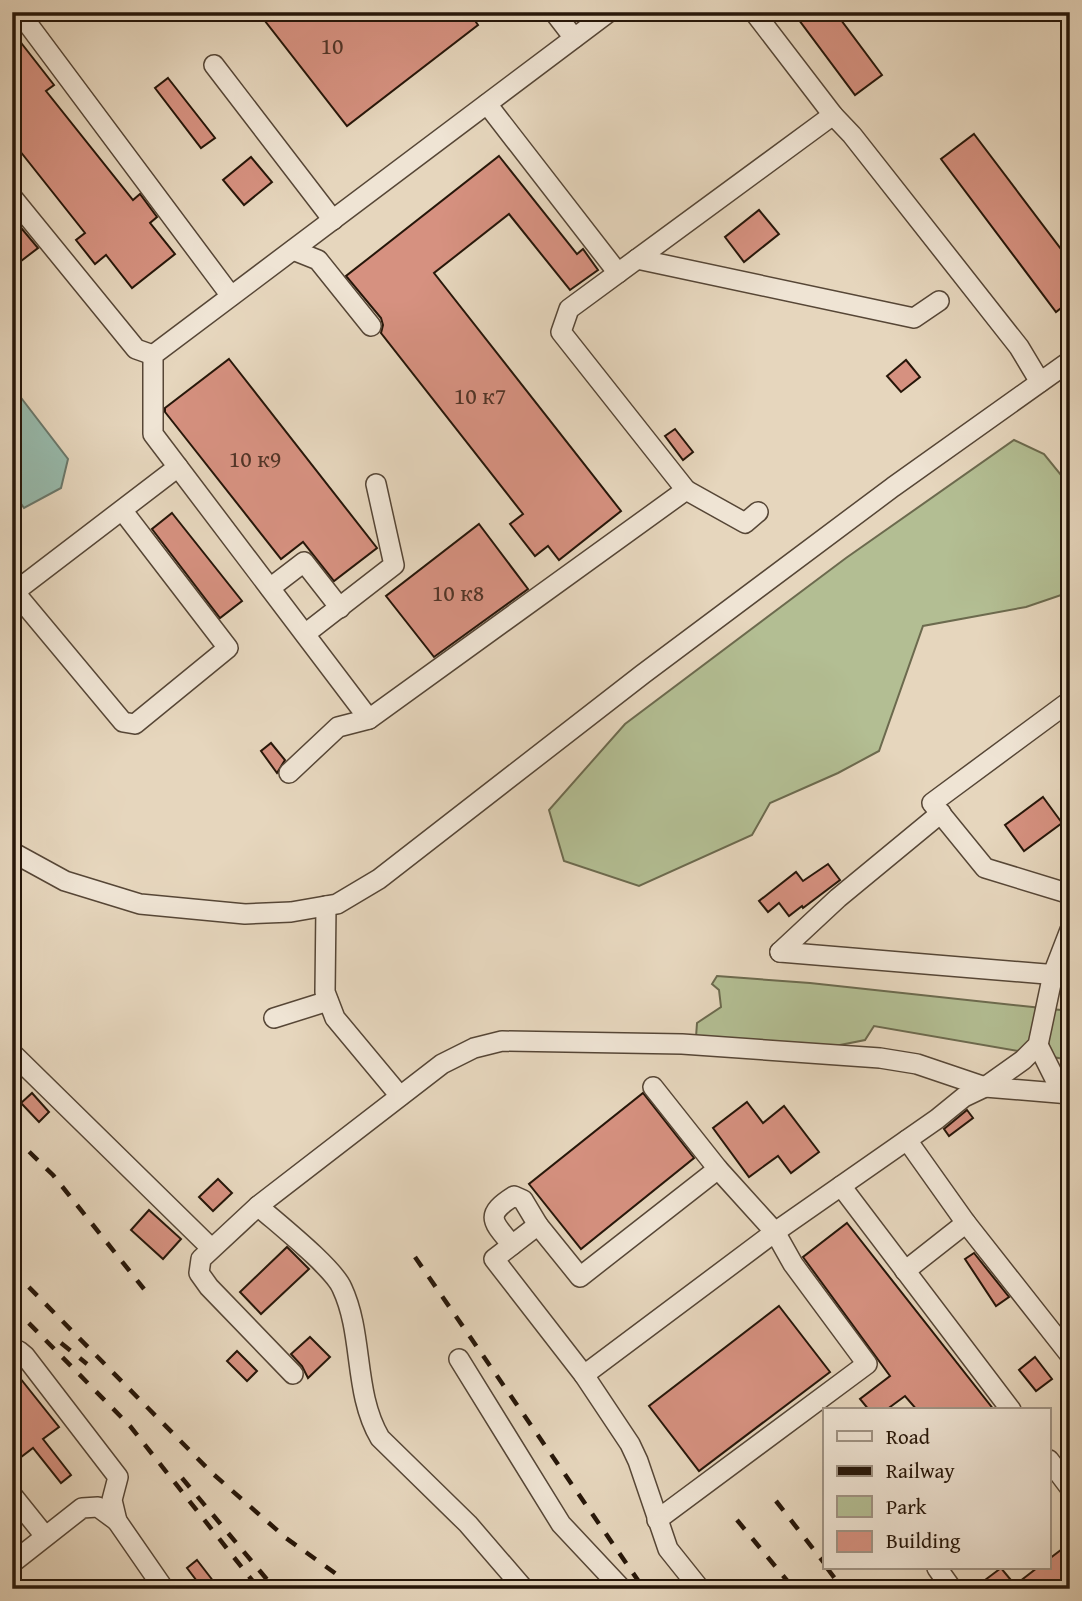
<svg xmlns="http://www.w3.org/2000/svg" width="1082" height="1601" viewBox="0 0 1082 1601" font-family="'Gentium Book Plus',serif">
<style>
.green{fill:#b3be93;stroke:#6c6a4e;stroke-width:2}
.water{fill:#97baac;stroke:#6a786b;stroke-width:2}
.building{fill:#d69180;stroke:#261609;stroke-width:2}
.lines{fill:none;stroke-linecap:round;stroke-linejoin:round}
.minor-casing{stroke:#564636;stroke-width:22}
.minor{stroke:#efe4d4;stroke-width:19}
.rail{stroke:#261609;stroke-width:4.5;stroke-dasharray:12 12;stroke-linecap:butt}
.labels{text-anchor:middle;stroke-width:5;stroke-linejoin:round;paint-order:stroke}
.number-label{font-size:24px;fill:#523527}
</style>
<rect width="100%" height="100%" fill="#e6d6bd"/>
<filter id="stains"><feTurbulence type="fractalNoise" baseFrequency=".00286" numOctaves="4"/><feColorMatrix values="0 0 0 0 .2 0 0 0 0 .09 0 0 0 0 .02 0 0 0 .5 -.17"/></filter>
<radialGradient id="worn" r=".72"><stop offset=".6" stop-color="#630" stop-opacity="0"/><stop offset="1" stop-color="#630" stop-opacity=".3"/></radialGradient>
<g class="green">
<polygon points="1014,440 1044,454 1070,486 1070,592 1026,607 923,626 879,751 838,773 770,803 752,835 639,886 564,861 549,810 625,724 846,558"/>
<polygon points="717,976 810,983 1070,1011 1070,1060 874,1026 865,1040 820,1049 696,1037 697,1023 721,1007 719,990 712,984"/>
</g>
<polygon class="water" points="12,386 68,459 61,488 24,508 12,491"/>
<g class="building">
<polygon points="258,12 469,12 478,25 347,126"/>
<polygon points="793,12 835,12 882,75 855,95"/>
<polygon points="22,44 54,85 46,91 133,200 140,194 157,217 150,223 175,254 132,288 106,255 95,264 76,240 85,233 12,141 12,52"/>
<polygon points="168,78 215,138 201,148 155,88"/>
<polygon points="974,134 1070,261 1070,301 1056,312 941,159"/>
<polygon points="499,156 577,254 583,249 598,270 570,290 509,214 434,273 621,511 559,560 548,546 535,556 510,524 523,514 381,333 383,325 381,318 346,276"/>
<polygon points="251,157 272,182 244,205 223,180"/>
<polygon points="759,210 779,234 744,262 725,237"/>
<polygon points="12,217 38,248 12,268"/>
<polygon points="229,359 377,548 334,581 303,542 281,559 165,412 165,408"/>
<polygon points="906,360 920,377 901,392 887,376"/>
<polygon points="675,429 693,452 683,460 665,436"/>
<polygon points="172,513 242,601 220,618 152,529"/>
<polygon points="479,524 528,589 434,657 386,596"/>
<polygon points="271,743 285,760 277,773 261,751"/>
<polygon points="1043,797 1062,823 1024,851 1005,825"/>
<polygon points="828,864 840,880 803,908 802,906 789,916 779,903 768,912 759,901 796,872 803,881"/>
<polygon points="32,1093 49,1112 39,1122 21,1103"/>
<polygon points="643,1093 694,1158 581,1249 529,1184"/>
<polygon points="747,1102 763,1123 784,1106 819,1152 791,1173 778,1156 749,1177 713,1128"/>
<polygon points="967,1110 973,1118 949,1136 944,1129"/>
<polygon points="218,1179 232,1193 213,1211 199,1197"/>
<polygon points="149,1210 181,1239 163,1259 131,1230"/>
<polygon points="847,1223 994,1410 917,1410 905,1396 886,1410 869,1410 860,1399 890,1376 803,1257"/>
<polygon points="287,1247 309,1269 261,1314 240,1292"/>
<polygon points="974,1253 1009,1297 996,1306 965,1259"/>
<polygon points="779,1306 830,1372 699,1471 649,1406"/>
<polygon points="310,1337 330,1357 308,1378 302,1366 291,1354"/>
<polygon points="237,1351 257,1371 247,1381 227,1361"/>
<polygon points="1035,1357 1052,1379 1036,1391 1019,1370"/>
<polygon points="12,1368 59,1427 43,1439 71,1475 61,1483 33,1448 12,1464"/>
<polygon points="1070,1543 1070,1589 973,1589 1001,1568 1015,1585 1037,1568 1049,1568 1049,1559"/>
<polygon points="197,1560 214,1582 206,1589 203,1589 187,1568"/>
</g>
<g class="lines">
<g class="minor-casing">
<g id="minor">
<polyline points="19,12 231,296"/>
<polyline points="554,12 574,38"/>
<polyline points="609,12 153,355 153,434 369,719 686,490 561,332 569,309 833,115"/>
<polyline points="754,12 833,115 852,135 1019,347 1040,382"/>
<polyline points="214,65 333,220"/>
<polyline points="487,104 618,273"/>
<polyline points="12,197 136,349 153,355"/>
<polyline points="293,250 318,260 371,326"/>
<polyline points="637,259 914,318 939,301"/>
<polyline points="686,490 745,523 758,512"/>
<polyline points="122,510 228,648 135,724 123,722 17,595 21,587 178,467"/>
<polyline points="270,588 304,562 340,608"/>
<polyline points="305,634 394,565 376,484"/>
<polyline points="1070,701 932,803 985,868 1070,894"/>
<polyline points="289,773 338,727 369,719"/>
<polyline points="12,852 65,881 140,904 245,914 291,912 337,904 379,879 643,674 893,487 1070,361"/>
<polyline points="326,906 325,992 335,1018 400,1096"/>
<polyline points="780,952 1070,976"/>
<polyline points="780,952 838,898 941,813"/>
<polyline points="274,1018 328,1001"/>
<polyline points="1038,1045 1062,1093"/>
<polyline points="12,1053 211,1248"/>
<polyline points="653,1087 718,1169 775,1232 793,1264 867,1364 657,1520"/>
<polyline points="841,1186 1011,1410"/>
<path d="M258 1206C277 1223 333 1267 342 1288 364 1335 353 1392 380 1438L468 1524 524 1589"/>
<polyline points="966,1223 1070,1355"/>
<path d="M512 1245C492 1221 484 1215 514 1196L523 1200 538 1225"/>
<polyline points="905,1271 966,1223 907,1140"/>
<polyline points="12,1354 19,1351 25,1356 118,1477 112,1500 117,1521 164,1589"/>
<polyline points="459,1359 561,1524 622,1589"/>
<polyline points="293,1374 209,1287 199,1273 201,1259 258,1206 442,1064 474,1048 502,1041 682,1044 880,1058 917,1064 985,1087 1070,1094"/>
<polyline points="584,1375 494,1259 538,1225 580,1277 718,1169"/>
<polyline points="1049,1460 1070,1488"/>
<polyline points="12,1495 45,1536"/>
<polyline points="12,1563 82,1508 98,1507 117,1521"/>
<polyline points="937,1568 952,1589"/>
<polyline points="700,1589 668,1549 638,1461 630,1444 584,1375 775,1232 937,1119 964,1097 985,1087 1023,1060 1038,1045 1053,974 1070,930"/>
</g>
</g>
<use href="#minor" class="minor"/>
<g class="rail">
<polyline points="12,1135 53,1175 144,1289"/>
<polyline points="415,1257 644,1589"/>
<polyline points="12,1270 212,1473 286,1538 339,1576"/>
<polyline points="12,1306 130,1426 259,1589"/>
<polyline points="61,1343 87,1364"/>
<polyline points="182,1478 275,1589"/>
<polyline points="776,1501 825,1564"/>
<polyline points="737,1520 794,1589"/>
<polyline points="827,1568 843,1589"/>
</g>
</g>
<g class="labels">
<g class="number-label">
<text x="332" y="54">10</text>
<text x="480" y="404">10 к7</text>
<text x="255" y="467">10 к9</text>
<text x="458" y="601">10 к8</text>
</g>
</g>
<rect width="1082" height="1601" fill="none" stroke="#e6d6bd" stroke-width="42"/>
<rect x="14" y="14" width="1054" height="1573" fill="none" stroke="#261609" stroke-width="3.5"/>
<rect x="21" y="21" width="1040" height="1559" fill="none" stroke="#261609" stroke-width="2"/>
<rect x="823" y="1408" width="228" height="161" fill="#efe4d4" stroke="#9f9283" stroke-width="2"/>
<rect x="837" y="1431" width="35" height="10" fill="#efe4d4" stroke="#9f9283" stroke-width="2"/>
<text x="886" y="1444" font-size="21" fill="#261609">Road</text>
<rect x="837" y="1466" width="35" height="10" fill="#261609" stroke="#9f9283" stroke-width="2"/>
<text x="886" y="1478" font-size="21" fill="#261609">Railway</text>
<rect x="837" y="1496" width="35" height="21" fill="#b3be93" stroke="#9f9283" stroke-width="2"/>
<text x="886" y="1514" font-size="21" fill="#261609">Park</text>
<rect x="837" y="1531" width="35" height="21" fill="#d69180" stroke="#9f9283" stroke-width="2"/>
<text x="886" y="1548" font-size="21" fill="#261609">Building</text>
<rect width="100%" height="100%" filter="url(#stains)"/>
<rect width="100%" height="100%" fill="url(#worn)"/>
</svg>
